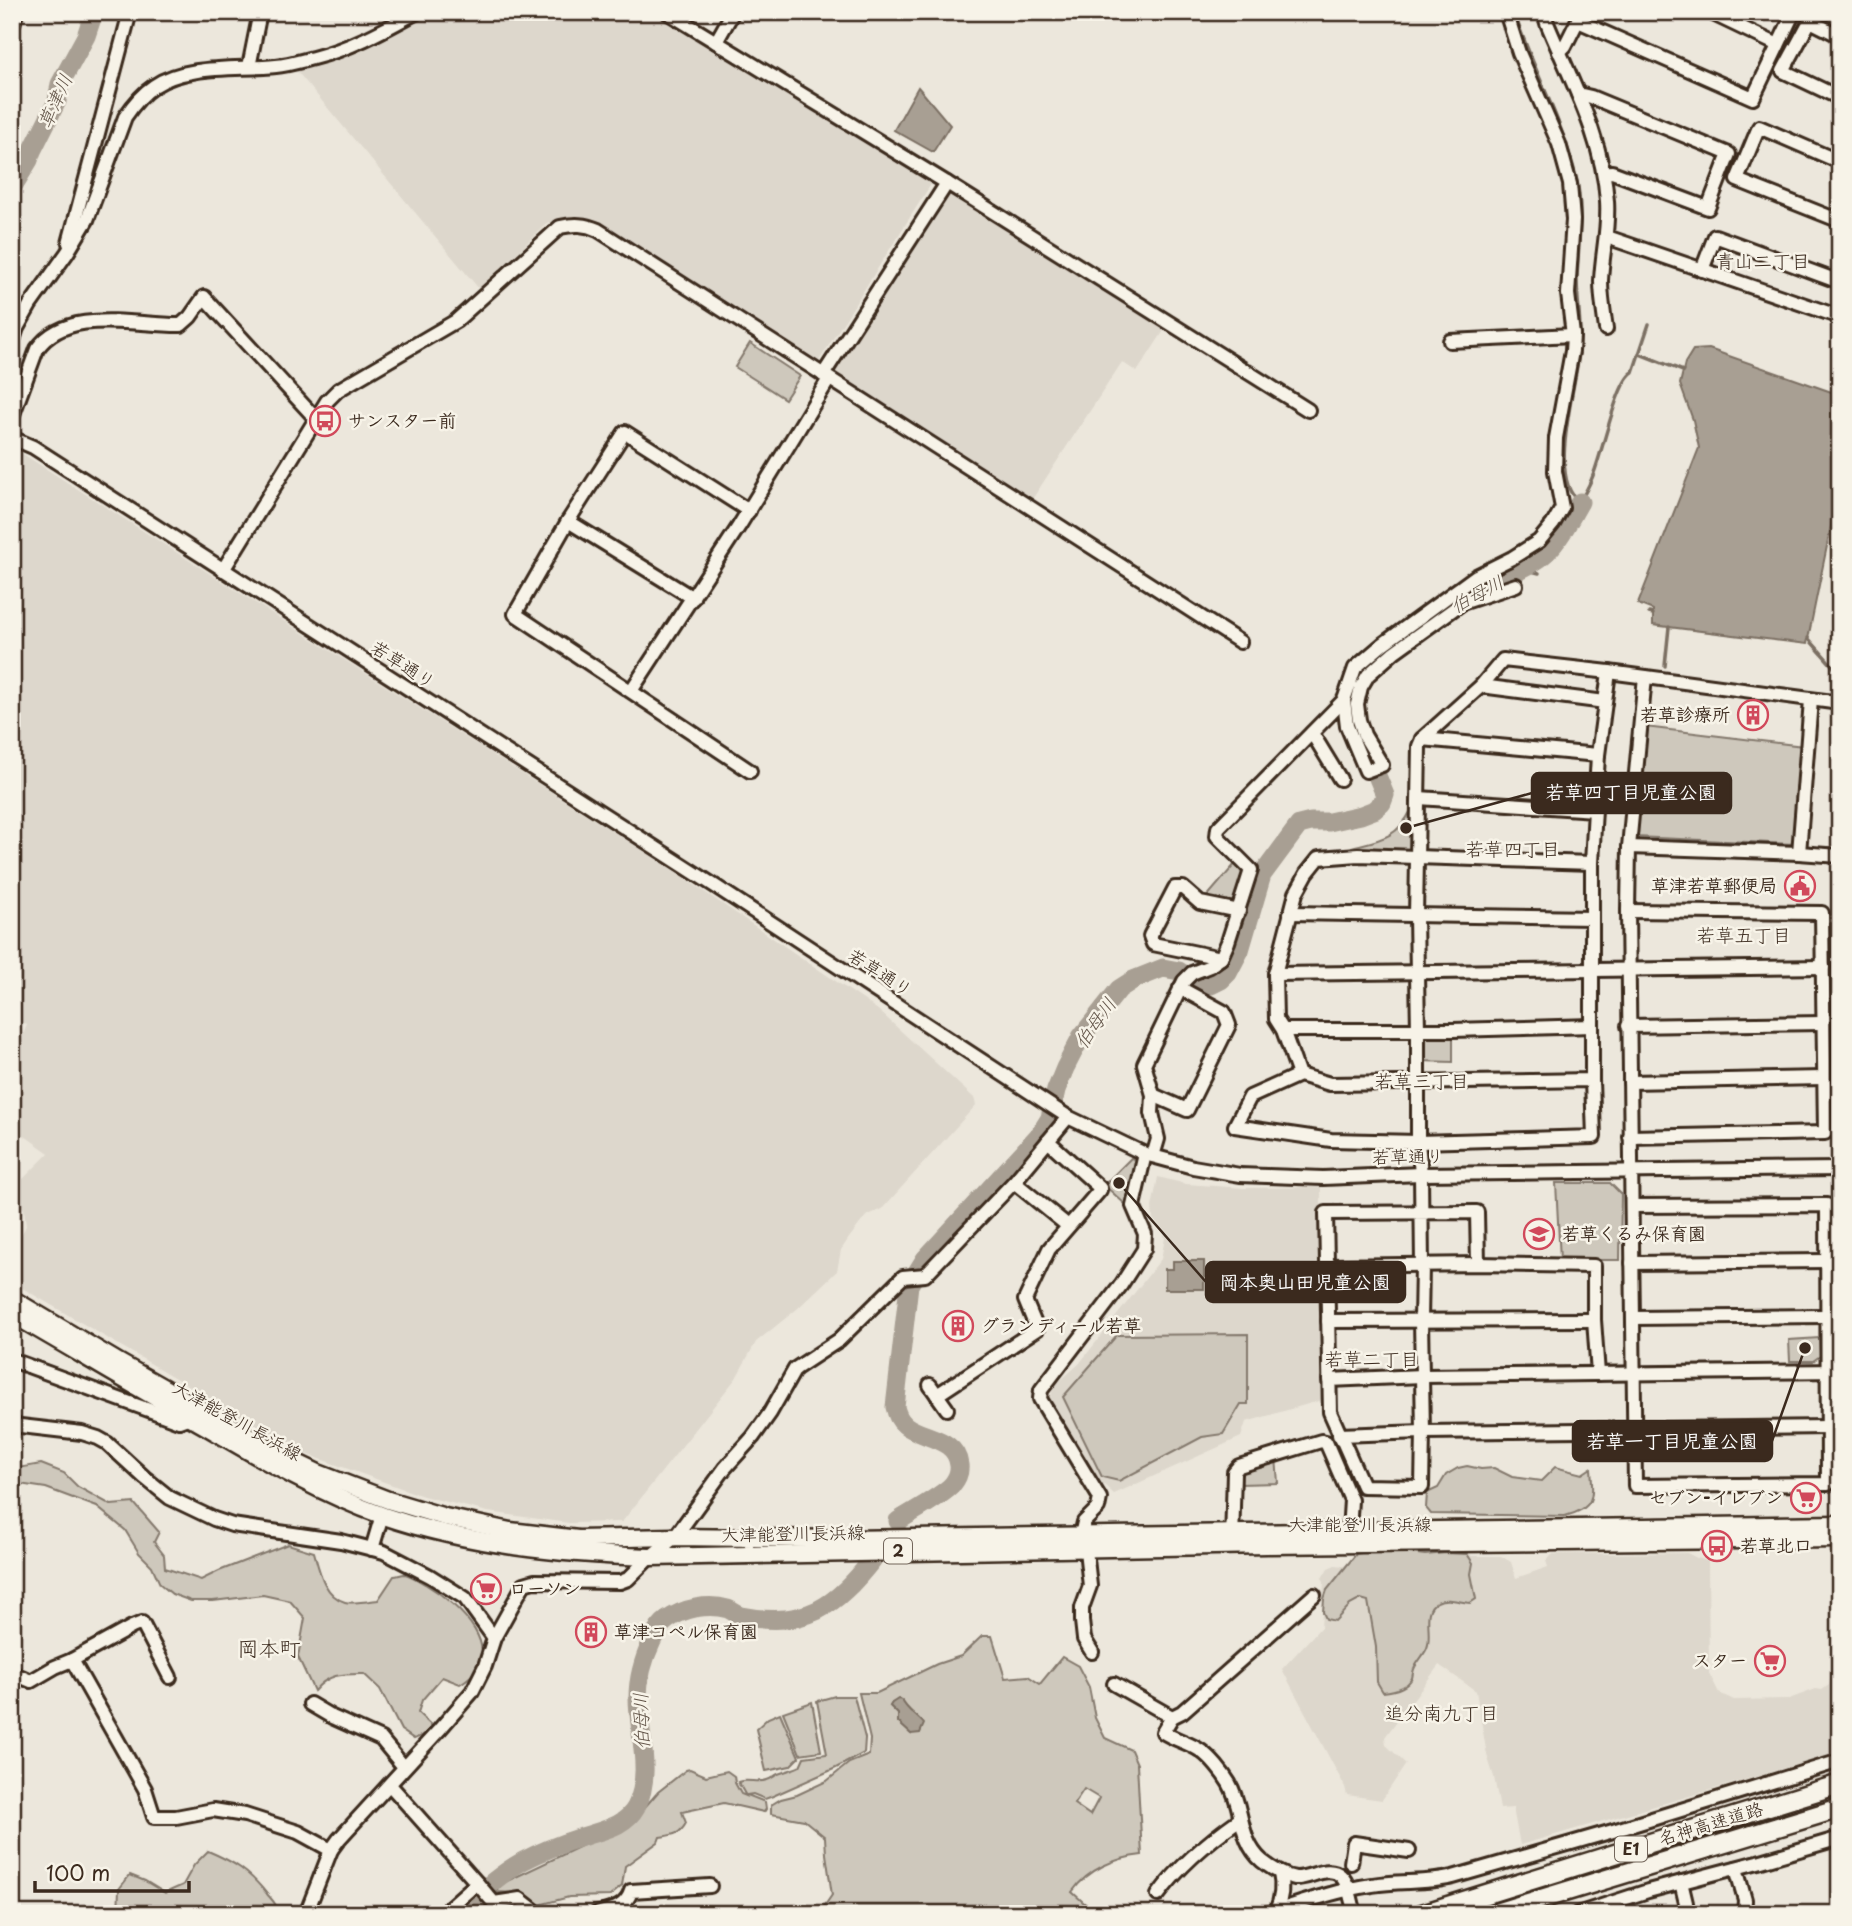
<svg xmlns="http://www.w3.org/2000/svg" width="1852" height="1926" viewBox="0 0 1852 1926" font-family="'Playpen Sans','Klee One',sans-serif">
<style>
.built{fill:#ddd7cc}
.green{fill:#cec8bc;stroke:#84796d;stroke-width:2;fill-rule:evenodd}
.water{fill:#a89f93;stroke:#7c7064;stroke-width:2}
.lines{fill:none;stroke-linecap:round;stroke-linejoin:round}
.stream{stroke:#7c7064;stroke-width:3.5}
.river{stroke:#a89f93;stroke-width:19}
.minor-casing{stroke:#3b2a1e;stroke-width:18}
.major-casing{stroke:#3b2a1e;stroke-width:21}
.highway-casing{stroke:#3b2a1e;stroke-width:23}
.minor{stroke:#f7f3e8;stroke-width:12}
.major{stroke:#f7f3e8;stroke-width:16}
.highway{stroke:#f7f3e8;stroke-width:18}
.labels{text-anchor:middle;stroke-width:5;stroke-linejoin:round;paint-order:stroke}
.shield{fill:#f7f3e8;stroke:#73665b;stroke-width:2}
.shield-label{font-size:16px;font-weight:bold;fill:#3b2a1e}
.poi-label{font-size:18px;font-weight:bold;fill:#3b2a1e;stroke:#f7f3e8;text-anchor:start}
.street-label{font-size:18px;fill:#3b2a1e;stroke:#f7f3e8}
.water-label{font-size:19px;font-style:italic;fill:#615347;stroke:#f7f3e8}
.neighbourhood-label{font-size:19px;fill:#3b2a1e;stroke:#f7f3e8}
.quarter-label{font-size:21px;fill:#3b2a1e;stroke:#f7f3e8}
.leader{fill:none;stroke:#3b2a1e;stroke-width:2.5}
.callout-dot{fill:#3b2a1e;stroke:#f7f3e8;stroke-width:2.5}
.callout{fill:#3b2a1e;stroke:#3b2a1e;stroke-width:2.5}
.callout-label{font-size:19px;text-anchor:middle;font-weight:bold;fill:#fff}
</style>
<rect width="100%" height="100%" fill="#ece7dc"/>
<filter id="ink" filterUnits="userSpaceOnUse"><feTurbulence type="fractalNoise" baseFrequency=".0143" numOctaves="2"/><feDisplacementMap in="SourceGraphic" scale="14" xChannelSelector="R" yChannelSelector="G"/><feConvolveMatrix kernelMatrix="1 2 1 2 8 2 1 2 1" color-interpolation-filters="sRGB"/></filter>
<g filter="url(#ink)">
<g class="built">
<polygon points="436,12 650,12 780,92 933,181 819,361 596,219 569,216 547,223 480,290 296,70 338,57"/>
<polygon points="952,190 1165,329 1137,372 1122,362 1031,501 833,372"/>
<polygon points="12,447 665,865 878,1010 974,1098 976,1105 882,1209 866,1216 849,1238 841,1250 837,1271 797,1309 756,1342 736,1378 622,1522 569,1523 488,1512 423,1496 301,1452 12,1282 12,1252 26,1226 24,1209 13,1196 17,1185 49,1153 22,1134 12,1130 12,1062 27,1025 12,1017"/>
<polygon points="1158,1177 1186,1184 1244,1188 1321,1187 1322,1400 1246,1422 1241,1437 1114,1494 1091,1473 1051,1405 1050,1398 1054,1386 1079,1364 1161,1259 1165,1238 1163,1231 1153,1219 1152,1207"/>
<polygon points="1357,1553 1468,1553 1472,1556 1501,1556 1511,1562 1516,1578 1548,1567 1546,1561 1553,1554 1687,1553 1697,1558 1708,1561 1709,1673 1719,1693 1734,1700 1789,1699 1816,1689 1822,1690 1829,1685 1836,1660 1840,1658 1840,1751 1818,1759 1520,1845 1513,1808 1500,1809 1494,1777 1487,1755 1476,1691 1439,1665 1385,1737 1386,1745 1406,1764 1382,1800 1347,1795 1345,1787 1282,1669 1321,1627 1324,1581 1322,1578 1328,1568 1335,1565 1344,1566"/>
</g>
<g class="green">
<polygon points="750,343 800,376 785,399 735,367"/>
<polygon points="1645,727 1803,746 1794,844 1635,837"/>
<path d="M1411 810 1414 811 1412 846 1408 850 1373 849 1353 851 1352 847C1379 840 1398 838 1411 810Z"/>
<path d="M1236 863C1247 873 1241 886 1237 900L1229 905 1205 899Z"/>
<polygon points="1418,1030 1453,1030 1453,1062 1418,1061"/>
<path d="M1131 1158 1136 1160C1138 1173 1132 1193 1125 1204L1104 1185Z"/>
<polygon points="1556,1183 1610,1183 1621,1194 1620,1260 1560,1260"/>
<polygon points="1248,1334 1248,1404 1241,1404 1223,1434 1202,1437 1119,1481 1102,1477 1063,1397 1117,1335"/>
<polygon points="1819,1338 1820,1356 1813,1361 1790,1361 1789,1340"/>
<polygon points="1276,1457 1278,1483 1239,1484 1239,1473 1244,1468"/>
<path d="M41 1464 64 1473 78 1487 111 1505 134 1503 159 1532 154 1542 164 1555 165 1568 201 1580 219 1571 288 1544 314 1552C319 1570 324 1596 345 1602 352 1604 370 1601 378 1600L394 1576C398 1576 401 1574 405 1574 411 1575 419 1581 425 1584 459 1604 512 1653 460 1684L442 1677 422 1700 418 1713 433 1727 430 1732 414 1739 401 1730 380 1689 364 1674C343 1674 329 1673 314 1691L298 1657 305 1618 290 1601 263 1595 213 1601H191L172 1594 160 1584 152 1566 139 1553 125 1530 97 1507 46 1488 12 1483V1469Z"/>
<path d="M1467 1466 1481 1469 1494 1468 1512 1477 1541 1481 1555 1467 1582 1474 1591 1468C1593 1497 1596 1508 1565 1516L1431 1514 1426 1508 1427 1493 1438 1488 1446 1475 1458 1468Z"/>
<path d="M1367 1552H1401L1425 1555 1446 1553 1467 1554 1473 1563 1471 1574 1476 1599 1470 1603C1459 1602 1447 1597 1437 1602 1421 1610 1433 1634 1427 1648 1424 1655 1418 1661 1415 1667 1413 1670 1413 1674 1412 1678 1407 1688 1394 1691 1383 1692L1377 1682 1376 1647 1368 1601 1361 1599 1350 1605 1335 1621 1326 1619 1323 1612 1324 1599 1327 1590 1356 1554Z"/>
<path d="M982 1636H992L1005 1678 1028 1676 1040 1684 1062 1657 1078 1666 1089 1687 1095 1718 1105 1738 1131 1750 1137 1764 1142 1855C1115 1858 1088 1869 1072 1892L1091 1909 1093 1914H819L832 1895 826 1854 825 1837 804 1820 771 1814V1805L781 1799 797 1795 827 1781 849 1763 869 1755 870 1739 859 1693H877L937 1664 961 1656ZM901 1700 907 1709 917 1717 911 1734 898 1722V1714L890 1706 892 1703ZM1084 1789 1099 1798 1090 1815 1074 1804Z"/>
<path d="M835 1696H854L865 1738 864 1753 836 1768 773 1796 765 1799 753 1794 747 1795 765 1802 766 1809 764 1812 724 1803 682 1812 686 1823C680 1835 672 1835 660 1837L658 1842 625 1866 622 1886 610 1896 569 1897 539 1905 519 1893 496 1892 503 1883 632 1822 658 1792 686 1770 690 1769 706 1776 727 1771 734 1776 735 1783 741 1794 746 1796 738 1782C748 1778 757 1784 767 1780 771 1779 774 1776 778 1774 785 1771 793 1770 800 1766L804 1757 827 1754 817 1701Z"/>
<polygon points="812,1702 821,1751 800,1754 783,1712"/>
<polygon points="780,1713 799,1757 790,1766 766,1771 756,1729 768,1718"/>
<path d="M208 1851C234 1862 249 1871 267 1894 273 1901 278 1905 277 1914H118L119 1889 130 1875 145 1881 165 1893 183 1885 194 1865Z"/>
</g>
<g class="water">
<polygon points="918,87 950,125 933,152 894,130"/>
<polygon points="1709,349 1840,395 1840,482 1807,644 1653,625 1653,610 1638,604 1699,448 1693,420 1680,384 1685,363 1693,350"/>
<polygon points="1173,1261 1204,1261 1204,1289 1165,1289 1165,1269 1173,1269"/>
<path d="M898 1699 902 1700C907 1711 917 1715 924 1724L920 1733 911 1734 898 1722V1714L890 1706 892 1703Z"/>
</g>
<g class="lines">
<g class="stream">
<path d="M1514 12C1532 68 1562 119 1576 177 1584 210 1578 245 1577 278 1577 300 1581 321 1580 343 1579 378 1545 480 1580 502 1584 494 1589 486 1592 478 1602 456 1616 382 1633 372L1649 324"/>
<polyline points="1640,354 1683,371"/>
<polyline points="1524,569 1539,573"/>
<polyline points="1649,613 1653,614"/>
<polyline points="1808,638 1839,673"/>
<polyline points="1665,666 1669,627"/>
</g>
<g class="river">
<polyline points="12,188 29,160 32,151 57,101 60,84 86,36 94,12"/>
<path d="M1449 608C1467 595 1486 586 1506 576 1521 569 1535 564 1547 552 1561 538 1570 519 1580 502"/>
<path d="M898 1521C912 1512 942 1496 952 1485 957 1479 960 1473 959 1465 956 1437 922 1439 905 1425 899 1420 897 1415 895 1407L909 1285 925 1259 1040 1134 1050 1118 1056 1090 1065 1068 1081 1037 1119 989 1133 980 1163 968 1179 971 1195 982 1202 985H1211L1221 980 1228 973 1240 950 1262 875 1299 825 1311 822H1329L1361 815 1374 810 1382 803 1385 795 1357 727"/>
<path d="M457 1914C478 1895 499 1874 523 1861 542 1851 563 1843 582 1837 602 1830 625 1827 636 1807 653 1774 638 1732 638 1697 638 1678 644 1658 652 1641 655 1634 661 1624 667 1620 684 1608 708 1603 728 1609 733 1611 737 1615 742 1616 806 1629 835 1607 873 1559"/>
</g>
<g class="minor-casing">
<g id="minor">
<polyline points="667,12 947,183 1308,410"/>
<polyline points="1506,12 1519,53 1559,144 1570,184 1573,220 1568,294 1573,335 1572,351 1556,438 1555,471 1562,508 1553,524 1539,541 1512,558 1476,576 1383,644 1355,668 1344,700 1347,726 1366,771 1382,765 1364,735 1359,720 1357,704 1361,687 1368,675 1394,652 1462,603 1516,585"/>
<path d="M1544 12 1547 23C1571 81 1603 138 1607 201 1609 229 1602 254 1601 281 1601 297 1604 314 1606 329"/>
<polyline points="1709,12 1778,45"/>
<polyline points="1578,21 1753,98 1794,12"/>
<polyline points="1840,36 1810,21 1783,71 1840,98"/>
<polyline points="716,42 733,12"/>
<polyline points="1559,52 1565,46 1582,12"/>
<polyline points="249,67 260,12"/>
<polyline points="1578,94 1591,97 1729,154 1708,208 1612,172 1604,173"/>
<polyline points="1840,162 1759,127 1737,180 1840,221"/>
<polyline points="1607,237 1840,317"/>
<polyline points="69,243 130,12"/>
<polyline points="1702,270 1715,236 1840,282"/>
<polyline points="1450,341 1573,335"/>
<path d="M12 343 17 328 30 305 67 253 87 220 125 117C133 105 142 94 154 86 186 64 239 70 276 66 288 65 301 61 313 58 350 49 384 30 417 12"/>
<polyline points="823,375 947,183"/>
<path d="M12 417 37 349C67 306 137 326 181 325L190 317 204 297 317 420"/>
<polyline points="12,438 33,447 137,514 715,886 1068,1117 1145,1154 1193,1167 1240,1175 1323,1178 1421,1174 1840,1169"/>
<polyline points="749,511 625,432 568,521 515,614 750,771"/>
<polyline points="568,521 693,598"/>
<path d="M223 570 327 401 338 390 456 321 560 227C574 224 585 224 598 230L1240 642"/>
<polyline points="1481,686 1605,702"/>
<polyline points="631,691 739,526 829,379"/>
<polyline points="1312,733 1340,779"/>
<polyline points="1422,739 1598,755"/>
<polyline points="1419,798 1595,810"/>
<polyline points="1629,847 1799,853 1840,856"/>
<polyline points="1799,853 1811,700"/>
<polyline points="1628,911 1822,913 1825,1133 1630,1137"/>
<polyline points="1290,913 1592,918"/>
<polyline points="1221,958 1153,944 1150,936 1175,888 1183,888 1200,903 1239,911"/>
<polyline points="1275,974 1823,967"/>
<polyline points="1628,1026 1823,1023"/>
<polyline points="1283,1030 1453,1030 1592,1026"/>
<polyline points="1299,1075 1283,1030 1276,1019 1275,974 1296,893 1307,873 1319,858 1358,855 1592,863"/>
<polyline points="1592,1080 1330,1084 1299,1075 1250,1097 1235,1126 1331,1140 1418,1142 1594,1137 1592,1080 1592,863 1598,755 1609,672"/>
<polyline points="1630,1082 1824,1078"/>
<polyline points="1153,1095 1187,1110 1229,1025 1224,1012 1180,988"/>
<polyline points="1153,1156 1158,1139 1152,1113 1153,1095 1144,1064 1184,981 1192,973 1210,966 1221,958 1228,942 1251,870 1217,836 1218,828 1344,700"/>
<polyline points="1014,1182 1068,1226"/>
<polyline points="1632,1206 1827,1205 1828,1484 1635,1486 1628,911 1629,847 1645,677"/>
<polyline points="1632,1263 1826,1261"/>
<polyline points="1478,1264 1477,1212 1326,1213 1330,1412 1363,1486 1422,1487 1423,1432 1421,1320 1422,1266 1421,1174 1418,1142 1418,1030 1416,916 1419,746 1422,739 1481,686 1503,660 1609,672 1840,703"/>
<polyline points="1327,1266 1478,1264 1594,1266 1594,1320 1598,1374"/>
<polyline points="1633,1318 1826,1316"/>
<polyline points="1328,1321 1594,1320"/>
<polyline points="12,1360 179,1421 190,1417"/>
<polyline points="1329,1380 1422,1376 1840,1371"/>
<polyline points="930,1385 947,1409"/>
<polyline points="937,1395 1037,1329 1025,1300 1049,1249 1100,1190 1100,1188 1048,1141"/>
<polyline points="12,1425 82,1433 98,1438 107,1443 144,1477 170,1498 214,1519 232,1525 341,1541 384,1552 430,1576 465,1598 494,1638"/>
<polyline points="1339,1435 1423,1432 1828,1427"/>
<polyline points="1232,1542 1234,1472 1239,1466 1321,1441 1326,1442 1351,1500 1349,1532"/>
<polyline points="372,1549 382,1515"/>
<path d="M1314 1595 1182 1712 1172 1717 1163 1732C1175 1740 1190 1743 1201 1751 1211 1758 1223 1773 1229 1783 1244 1808 1238 1840 1262 1861 1271 1868 1283 1876 1295 1878 1310 1879 1328 1864 1341 1876 1349 1883 1351 1900 1354 1910"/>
<polyline points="1092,1652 1084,1639 1082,1621 1082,1608 1090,1586 1086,1550 1081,1535 1084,1522 1098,1508 1100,1498 1040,1399 1041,1390 1121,1285 1144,1249 1145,1234 1133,1206 1145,1154"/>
<polyline points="72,1660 132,1627 142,1623 170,1677"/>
<polyline points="12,1673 31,1681 55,1667 72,1660 145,1789 154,1817 176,1817 213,1810 245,1815 298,1832 331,1850"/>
<polyline points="1114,1684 1172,1717"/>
<polyline points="310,1704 332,1717 381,1739 404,1767"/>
<polyline points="390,1785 477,1883"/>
<polyline points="1351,1863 1354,1843 1409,1851"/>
<polyline points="1736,1868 1745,1900 1744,1914"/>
<polyline points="1681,1882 1686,1903 1685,1914"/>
<path d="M1158 1895C1180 1865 1210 1840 1240 1819"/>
<path d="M1276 1911C1282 1898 1283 1886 1280 1873"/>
<polyline points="306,1914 331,1850 339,1839 439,1730 472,1692 485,1666 494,1638 524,1584 534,1581 620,1582 628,1579 650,1557 675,1537 725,1468 753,1437 770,1413 795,1369 839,1340 903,1277 925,1275 1014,1182 1068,1117"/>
<polyline points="442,1914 477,1883 494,1903 520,1899 539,1914"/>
<path d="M596 1914C611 1910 626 1908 631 1891L710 1886"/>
<path d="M1267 1914C1301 1903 1337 1890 1372 1885 1399 1880 1426 1884 1453 1877L1613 1831 1840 1761"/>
<polyline points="1577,1914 1648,1891 1758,1862 1840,1838"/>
</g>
</g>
<g class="major-casing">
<g id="major">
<polyline points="12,22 15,12"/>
<polyline points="12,1299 118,1362 289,1459 318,1473 388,1500 445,1517 510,1531 578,1539 675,1537 847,1539 1840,1524"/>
<path d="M12 1314C78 1352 143 1391 209 1428 265 1461 322 1494 384 1516 469 1545 561 1554 650 1557L1266 1545 1840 1539"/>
</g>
</g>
<g class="highway-casing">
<g id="highway">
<polyline points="1422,1914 1840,1784"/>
<polyline points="1492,1914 1840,1808"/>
</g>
</g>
<use href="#minor" class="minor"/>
<use href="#major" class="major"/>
<use href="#highway" class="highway"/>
</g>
</g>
<defs>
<g id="bus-ring" transform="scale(1.575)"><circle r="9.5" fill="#f7f3e8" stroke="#d1495b" stroke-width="1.5"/><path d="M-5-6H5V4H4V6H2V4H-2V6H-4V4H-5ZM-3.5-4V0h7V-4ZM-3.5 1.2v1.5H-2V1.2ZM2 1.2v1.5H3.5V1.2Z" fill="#d1495b"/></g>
<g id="building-ring" transform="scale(1.575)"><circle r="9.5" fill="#f7f3e8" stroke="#d1495b" stroke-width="1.5"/><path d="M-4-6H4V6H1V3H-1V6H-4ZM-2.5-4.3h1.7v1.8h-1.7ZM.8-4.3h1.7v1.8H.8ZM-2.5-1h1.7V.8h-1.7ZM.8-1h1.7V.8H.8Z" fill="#d1495b"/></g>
<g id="civic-ring" transform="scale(1.575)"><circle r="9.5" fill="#f7f3e8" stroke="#d1495b" stroke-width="1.5"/><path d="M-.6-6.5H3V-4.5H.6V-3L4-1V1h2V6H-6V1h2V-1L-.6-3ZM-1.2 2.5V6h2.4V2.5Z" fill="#d1495b"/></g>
<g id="school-ring" transform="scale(1.575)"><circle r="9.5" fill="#f7f3e8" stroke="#d1495b" stroke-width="1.5"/><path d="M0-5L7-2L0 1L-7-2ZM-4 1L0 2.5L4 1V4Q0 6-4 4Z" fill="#d1495b"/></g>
<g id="supermarket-ring" transform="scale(1.575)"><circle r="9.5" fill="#f7f3e8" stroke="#d1495b" stroke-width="1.5"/><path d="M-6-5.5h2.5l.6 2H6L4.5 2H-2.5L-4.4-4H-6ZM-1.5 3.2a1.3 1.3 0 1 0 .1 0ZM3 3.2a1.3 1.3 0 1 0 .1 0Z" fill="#d1495b"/></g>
</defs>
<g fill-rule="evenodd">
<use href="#bus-ring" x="325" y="421"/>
<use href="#building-ring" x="1753" y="715"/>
<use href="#civic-ring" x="1800" y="886"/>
<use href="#school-ring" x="1539" y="1234"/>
<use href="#building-ring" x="958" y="1326"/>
<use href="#supermarket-ring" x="1806" y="1498"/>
<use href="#bus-ring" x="1717" y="1546"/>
<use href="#supermarket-ring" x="486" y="1589"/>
<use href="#building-ring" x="591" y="1632"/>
<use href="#supermarket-ring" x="1770" y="1661"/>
</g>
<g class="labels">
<g class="shield">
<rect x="884" y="1538.5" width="28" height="25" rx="5"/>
<rect x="1615" y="1836.5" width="32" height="25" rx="5"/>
</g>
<g class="shield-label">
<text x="898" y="1557">2</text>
<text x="1631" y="1855">E1</text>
</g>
<g class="poi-label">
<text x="348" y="427">サンスター前</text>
<text x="1730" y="721" text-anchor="end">若草診療所</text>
<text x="1777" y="892" text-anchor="end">草津若草郵便局</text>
<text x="1562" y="1240">若草くるみ保育園</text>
<text x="981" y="1332">グランディール若草</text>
<text x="1783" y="1504" text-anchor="end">セブン-イレブン</text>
<text x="1740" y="1552">若草北口</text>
<text x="509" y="1595">ローソン</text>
<text x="614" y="1638">草津コペル保育園</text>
<text x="1747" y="1667" text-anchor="end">スター</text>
</g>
<g class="street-label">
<text transform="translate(403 665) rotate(33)" y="6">若草通り</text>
<text transform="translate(880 973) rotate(33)" y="6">若草通り</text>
<text transform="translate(1408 1157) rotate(-1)" y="6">若草通り</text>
<text transform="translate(237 1421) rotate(29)" y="6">大津能登川長浜線</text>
<text x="1360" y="1531">大津能登川長浜線</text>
<text transform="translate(793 1534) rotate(-1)" y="6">大津能登川長浜線</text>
<text transform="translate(1711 1824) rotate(-17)" y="6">名神高速道路</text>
</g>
<g class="water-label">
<text transform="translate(55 101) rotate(-66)" y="7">草津川</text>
<text transform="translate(1477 594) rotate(-28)" y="7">伯母川</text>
<text transform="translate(1095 1023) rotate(-55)" y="7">伯母川</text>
<text transform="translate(641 1721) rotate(-92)" y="7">伯母川</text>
</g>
<g class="neighbourhood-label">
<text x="1763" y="268">青山二丁目</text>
<text x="1513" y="856">若草四丁目</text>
<text x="1744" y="942">若草五丁目</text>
<text x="1422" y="1088">若草三丁目</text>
<text x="1372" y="1366">若草二丁目</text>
<text x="1442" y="1720">追分南九丁目</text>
</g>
<g class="quarter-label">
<text x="269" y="1656">岡本町</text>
</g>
</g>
<path class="leader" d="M1406 828L1532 793M1119 1183L1206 1282M1805 1348L1772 1441"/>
<g class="callout-dot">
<circle cx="1406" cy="828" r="7"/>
<circle cx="1119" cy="1183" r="7"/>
<circle cx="1805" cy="1348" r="7"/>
</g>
<g class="callout">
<rect x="1532" y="773" width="199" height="40" rx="7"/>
<rect x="1206" y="1262" width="199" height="40" rx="7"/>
<rect x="1573" y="1421" width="199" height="40" rx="7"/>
</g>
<g class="callout-label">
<text x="1631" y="799">若草四丁目児童公園</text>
<text x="1305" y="1289">岡本奥山田児童公園</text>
<text x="1672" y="1448">若草一丁目児童公園</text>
</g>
<rect width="1852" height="1926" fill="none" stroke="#f7f3e8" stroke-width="42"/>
<rect x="21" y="21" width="1810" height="1884" fill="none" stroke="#3b2a1e" stroke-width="2.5" filter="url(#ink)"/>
<path d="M35 1881v10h154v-10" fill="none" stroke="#3b2a1e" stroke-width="3.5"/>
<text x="46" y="1881" font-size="21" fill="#3b2a1e" stroke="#f7f3e8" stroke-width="5" paint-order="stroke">100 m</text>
</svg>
